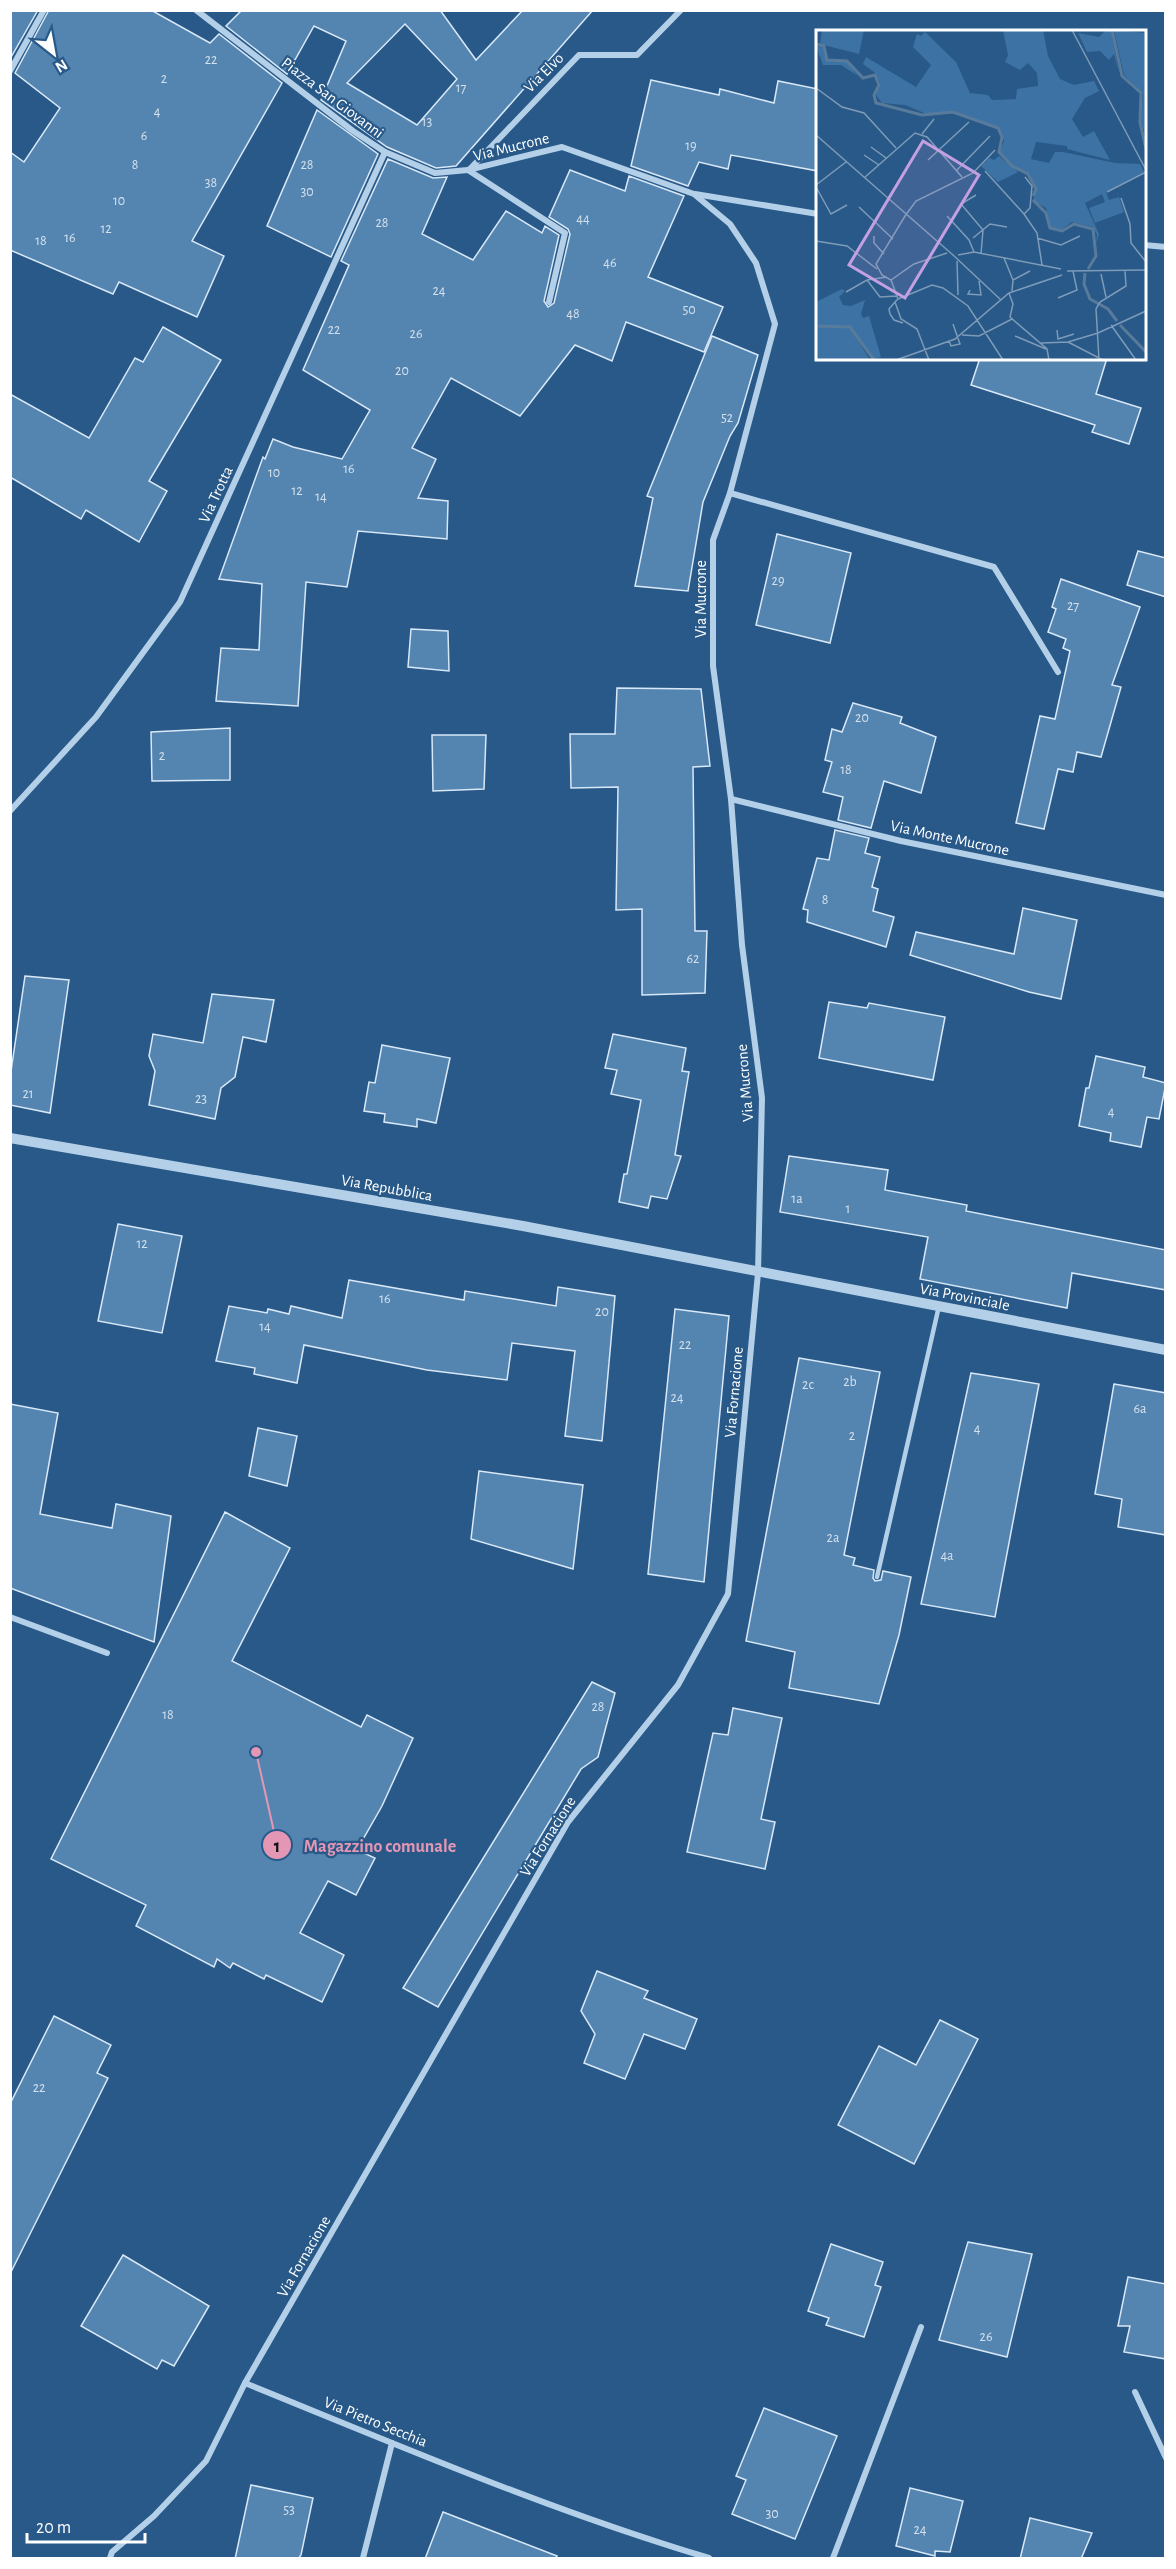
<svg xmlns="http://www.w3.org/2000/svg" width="1176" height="2569" viewBox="0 0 1176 2569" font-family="'Alegreya Sans',sans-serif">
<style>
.building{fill:#5485b1;stroke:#d8e8f7;stroke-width:1.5;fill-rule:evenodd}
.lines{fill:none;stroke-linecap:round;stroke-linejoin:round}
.service{stroke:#b4d0e9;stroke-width:4.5}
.minor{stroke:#b4d0e9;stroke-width:6}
.tertiary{stroke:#b4d0e9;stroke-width:10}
.labels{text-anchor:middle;stroke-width:4.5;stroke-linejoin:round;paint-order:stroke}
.number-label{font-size:14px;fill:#d4e0ec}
.street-label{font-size:16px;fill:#fff;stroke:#285988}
.inset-river{fill:none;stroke:#597b9b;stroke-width:3}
.inset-road{fill:none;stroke:#7e9bb8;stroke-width:1.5}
.view{fill:#c4a0e2;fill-opacity:0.15;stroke:#c4a0e2;stroke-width:3}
.inset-edge{fill:none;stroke:#fff;stroke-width:3}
.leader{fill:none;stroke:#e497b5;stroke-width:2}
.callout-dot{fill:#e497b5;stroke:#285988;stroke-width:2}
.mark-label{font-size:18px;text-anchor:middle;font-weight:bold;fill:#111}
.callout-label{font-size:18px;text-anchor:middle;font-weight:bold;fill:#e497b5;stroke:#285988;stroke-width:4.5;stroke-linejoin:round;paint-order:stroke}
</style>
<rect width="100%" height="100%" fill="#285988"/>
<g class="building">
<polygon points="10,10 38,10 10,59"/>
<polygon points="49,10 151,10 210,43 219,34 282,83 192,241 224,256 197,317 119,282 113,294 10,250 10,152 24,162 60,108 15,73"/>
<path d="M242 10H440L476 60 523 10H593L456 166 436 168 387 147 321 100 346 41 314 26 287 74 226 26ZM405 24 457 79 417 125 347 83Z"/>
<polygon points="651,80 719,95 720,89 774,103 778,81 818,89 818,171 731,155 728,169 699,162 688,186 631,166"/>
<polygon points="317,110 378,154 331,257 267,226"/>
<polygon points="388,159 433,178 447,177 422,234 473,260 506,211 542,233 545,226 559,235 544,301 548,307 554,303 570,234 568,229 549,217 570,170 625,191 629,176 684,196 648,277 723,307 704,352 626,322 612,361 575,345 520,416 451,378 412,448 436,459 418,498 448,501 447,539 358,531 347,587 306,582 298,706 216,701 221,648 259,650 262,584 219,579 263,457 265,459 273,439 293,447 342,459 370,410 303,370 349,265 341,261"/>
<polygon points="163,327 221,360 149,481 167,491 139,542 86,510 81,519 10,477 10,394 89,438 135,358 143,362"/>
<polygon points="712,336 758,355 738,423 730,436 703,502 688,591 635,586 653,498 647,496"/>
<polygon points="980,358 1107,358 1096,394 1141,408 1129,444 1092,432 1095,425 971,385"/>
<polygon points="777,534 851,553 830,643 756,625"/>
<polygon points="1138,551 1166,558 1166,597 1127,585"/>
<polygon points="1061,579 1140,607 1112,685 1121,687 1101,757 1077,752 1073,772 1058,769 1044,829 1016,823 1040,716 1055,719 1070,651 1063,648 1066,639 1048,632 1056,609 1052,607"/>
<polygon points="411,629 448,631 449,671 408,667"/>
<polygon points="617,688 701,689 710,766 693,767 695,931 707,931 705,993 642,995 642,909 616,910 618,787 571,788 570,734 615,734"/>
<polygon points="853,703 902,717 900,723 936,737 921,793 884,781 871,828 838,820 843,797 823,792 832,762 825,760 832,729 842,732"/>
<polygon points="230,728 230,780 152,781 151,732"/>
<polygon points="432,735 486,735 484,789 433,791"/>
<polygon points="835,830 869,838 865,853 880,857 872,887 878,889 873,911 894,917 886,947 807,922 808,910 803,909 817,858 829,860"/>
<polygon points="1023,908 1077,920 1061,999 1029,992 910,955 916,932 1014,954"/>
<polygon points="25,976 69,980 50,1113 10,1105 10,1078"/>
<polygon points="212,994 274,1000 266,1042 243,1037 235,1077 221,1088 215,1119 149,1105 155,1071 149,1056 153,1034 203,1043"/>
<polygon points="829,1002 867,1008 869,1003 945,1017 933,1080 819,1058"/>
<polygon points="613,1034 686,1048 682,1071 689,1072 675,1155 681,1156 667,1199 651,1196 648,1208 619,1202 624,1174 627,1174 641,1100 611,1094 617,1070 605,1068"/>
<polygon points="382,1045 450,1058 436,1123 417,1119 417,1127 384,1122 385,1114 364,1111 369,1082 375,1083"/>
<polygon points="1096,1056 1145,1067 1143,1077 1166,1083 1159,1119 1147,1117 1141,1147 1110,1141 1111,1133 1079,1126 1086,1088 1089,1088"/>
<polygon points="789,1156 888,1170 885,1190 967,1205 966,1211 1166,1250 1166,1290 1072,1273 1067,1308 920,1279 928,1237 780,1212"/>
<polygon points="118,1224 182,1236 162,1333 98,1321"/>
<polygon points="349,1280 464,1300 465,1291 556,1306 558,1287 615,1296 602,1441 565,1436 575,1351 512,1343 507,1380 427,1370 304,1345 297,1383 254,1374 255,1368 216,1361 229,1306 267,1313 268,1309 289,1314 291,1306 342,1318"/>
<polygon points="675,1309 729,1316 704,1582 648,1574"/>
<polygon points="799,1358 880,1372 844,1555 855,1558 853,1565 874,1570 873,1578 875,1581 881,1580 883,1571 911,1577 899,1635 879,1704 789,1688 795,1652 746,1641"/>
<polygon points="971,1373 1039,1384 995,1617 921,1604"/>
<polygon points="1114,1384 1166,1393 1166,1535 1118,1527 1122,1499 1095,1494"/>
<polygon points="10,1404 58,1413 40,1514 112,1528 116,1504 171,1516 154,1642 10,1588"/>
<polygon points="258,1428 297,1436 287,1486 249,1476"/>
<polygon points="479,1471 583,1485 573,1569 471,1539"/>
<polygon points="225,1512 290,1548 232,1661 361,1727 367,1715 413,1738 382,1806 357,1850 375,1858 356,1895 328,1881 300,1933 344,1955 322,2002 266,1975 264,1979 233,1963 230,1968 217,1959 214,1967 136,1926 146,1905 51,1859"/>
<polygon points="592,1682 615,1693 598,1757 581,1769 438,2007 403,1988"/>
<polygon points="733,1708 782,1718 761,1819 775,1822 765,1869 687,1852 713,1733 728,1735"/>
<polygon points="597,1971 648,1991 644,1998 697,2019 685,2049 644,2034 625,2079 584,2063 595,2034 581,2011"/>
<polygon points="54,2016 111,2045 97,2073 108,2078 10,2274 10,2104"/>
<polygon points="940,2020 978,2039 914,2164 838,2125 879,2046 916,2065"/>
<polygon points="968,2242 1032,2254 1007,2357 939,2340"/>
<polygon points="831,2244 883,2262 875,2285 881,2287 864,2337 826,2325 829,2318 808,2311"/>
<polygon points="123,2255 209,2306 174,2366 162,2360 157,2369 81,2326"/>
<polygon points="1128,2277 1166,2284 1166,2359 1124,2352 1130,2326 1118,2326"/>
<polygon points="764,2408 837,2436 795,2539 732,2514 746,2480 736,2476"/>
<polygon points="251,2485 313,2498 301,2555 298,2559 235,2559"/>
<polygon points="910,2488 963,2501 950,2552 935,2551 935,2556 896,2546"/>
<polygon points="443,2512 557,2556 556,2559 425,2559"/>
<polygon points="1030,2518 1092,2533 1081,2559 1020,2559"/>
</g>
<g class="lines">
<polyline class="service" points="877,1577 939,1306"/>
<g class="minor">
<polyline points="10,71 44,10"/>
<polyline points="468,170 565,233 549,302"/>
<polyline points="469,170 579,55 637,55 681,10"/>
<polyline points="695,194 818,214"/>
<polyline points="1144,245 1166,247"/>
<polyline points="730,493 994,567 1058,672"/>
<polyline points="731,799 901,841 1166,895"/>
<polyline points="10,811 96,717 180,602 385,152"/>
<polyline points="10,1617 107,1653"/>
<path d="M245 2383C398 2445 551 2511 709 2558"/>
<polyline points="1135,2392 1166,2458"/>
<polyline points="110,2558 112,2552 154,2516 206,2461 245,2383 568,1822 678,1685 728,1594 758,1273 762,1098 742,945 731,799 713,666 713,540 730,493 775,324 756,263 730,224 694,194 562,147 468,170 435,173 385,152 353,131 196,10"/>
<polyline points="363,2558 392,2443"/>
<polyline points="833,2558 921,2327"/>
</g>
<polyline class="tertiary" points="10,1138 523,1226 1166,1350"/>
</g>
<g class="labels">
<g class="number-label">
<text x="211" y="64">22</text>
<text x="164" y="83">2</text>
<text x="461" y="92">17</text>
<text x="157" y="116">4</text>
<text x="427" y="126">13</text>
<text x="144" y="140">6</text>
<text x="691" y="150">19</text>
<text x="135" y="169">8</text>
<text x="307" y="169">28</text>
<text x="211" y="187">38</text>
<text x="307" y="196">30</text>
<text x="119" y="205">10</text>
<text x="583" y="223">44</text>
<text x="382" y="227">28</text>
<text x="106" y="233">12</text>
<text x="70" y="242">16</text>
<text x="41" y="245">18</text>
<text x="610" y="267">46</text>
<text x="439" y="295">24</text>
<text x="689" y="314">50</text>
<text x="573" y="318">48</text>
<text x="334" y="334">22</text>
<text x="416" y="338">26</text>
<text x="402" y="375">20</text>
<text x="727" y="422">52</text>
<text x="349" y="473">16</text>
<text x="274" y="477">10</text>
<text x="297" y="495">12</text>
<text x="321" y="501">14</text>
<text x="778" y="585">29</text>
<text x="1073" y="610">27</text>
<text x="862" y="722">20</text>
<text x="162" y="760">2</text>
<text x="846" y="774">18</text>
<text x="825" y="904">8</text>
<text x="693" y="963">62</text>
<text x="28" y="1098">21</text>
<text x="201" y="1103">23</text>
<text x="1111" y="1116">4</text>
<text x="797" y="1203">1a</text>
<text x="848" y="1213">1</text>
<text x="142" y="1248">12</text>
<text x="385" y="1303">16</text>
<text x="602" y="1316">20</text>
<text x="265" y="1331">14</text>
<text x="685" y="1349">22</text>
<text x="850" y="1386">2b</text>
<text x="808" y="1389">2c</text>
<text x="677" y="1402">24</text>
<text x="1140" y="1413">6a</text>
<text x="977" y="1433">4</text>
<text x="852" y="1440">2</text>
<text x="833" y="1542">2a</text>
<text x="947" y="1560">4a</text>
<text x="598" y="1711">28</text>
<text x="168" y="1719">18</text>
<text x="39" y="2092">22</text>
<text x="986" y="2341">26</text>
<text x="289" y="2514">53</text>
<text x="772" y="2518">30</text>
<text x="920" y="2534">24</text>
</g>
<g class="street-label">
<text transform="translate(543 72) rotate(-45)" y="6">Via Elvo</text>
<text transform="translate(333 97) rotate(37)" y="6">Piazza San Giovanni</text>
<text transform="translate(511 146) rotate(-14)" y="6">Via Mucrone</text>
<text transform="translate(215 494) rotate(-65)" y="6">Via Trotta</text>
<text transform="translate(700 599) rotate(-90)" y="6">Via Mucrone</text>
<text transform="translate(950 837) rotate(12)" y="6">Via Monte Mucrone</text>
<text transform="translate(744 1083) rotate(-95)" y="6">Via Mucrone</text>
<text transform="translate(387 1187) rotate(10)" y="6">Via Repubblica</text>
<text transform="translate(965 1296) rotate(11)" y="6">Via Provinciale</text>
<text transform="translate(733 1392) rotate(-85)" y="6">Via Fornacione</text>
<text transform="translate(547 1836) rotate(-58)" y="6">Via Fornacione</text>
<text transform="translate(303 2256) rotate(-60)" y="6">Via Fornacione</text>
<text transform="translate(376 2421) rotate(22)" y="6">Via Pietro Secchia</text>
</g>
</g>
<g transform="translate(816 30)">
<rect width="330" height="330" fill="#285988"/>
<path d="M6 0H48L43 24 4 14ZM187 0H227L232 26 244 49 258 55 278 51 283 61 269 68 256 89 267 107 278 101 294 130 251 119V116L220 112 215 129 233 133 239 122H247L299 133 324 134 328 142 269 173 283 204 280 214 281 205 277 197 256 192 245 200 235 197 230 178 217 171 220 158 214 144 196 135 184 122 188 111 184 99 138 81 113 85 89 75 66 73 60 65 64 52 59 43 47 34 50 27 100 57 115 35 97 17 101 4 105 6 109 2 140 32 154 63 172 65 176 70 200 69 201 59 222 56 221 43 212 33 204 40 189 32 192 25ZM290 0H295L303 43 298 24 293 30 284 21 271 22 262 3 283 7ZM298 0 330 3V108L325 90 327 64 308 45ZM0 16 9 18 12 31 31 32 42 46 25 35H7ZM183 126 202 142 182 152 165 136 173 128 178 130ZM290 162 293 170 303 167 308 182 279 193 273 178 289 172 286 164ZM26 259 29 261 23 267 27 275 35 276 49 270 45 284 47 288 53 286 65 327 58 329 34 297 54 330H0V272Z" fill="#3c73a4"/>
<path class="inset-river" d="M296 0 306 46 325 63 324 92 330 119M0 14 8 16 11 30 31 31 47 48 59 45 63 55 58 65 60 73 106 85 137 82 182 98 186 107 183 122 196 136 212 144 220 159 217 166M217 170 230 183 234 198 246 201 258 194 277 199 280 226 272 239M269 243 268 254 274 269 292 279 301 291M304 295 330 322M0 296 34 297 58 330"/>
<path class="inset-road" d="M256 0 330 140M0 58 26 77 48 83 80 118M106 104 118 89M0 105 137 225M55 117 70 128M48 125 63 135M112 130 153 92M141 140 174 106M169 141 208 184M209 147 216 156 214 178 208 184 221 203 226 235M48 148 99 103 111 107 146 147M0 155 30 132M0 157 15 184 31 175M291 162 330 142M160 165 145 174 167 200 165 224M305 168 314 194 315 213 330 232M43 177 77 209M131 186 153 210 158 222M58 206V213L68 224M157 208 174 194 191 197M221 208 245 215 264 206M0 211 31 216 61 239M137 225 185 270M142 225 158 222 245 239M188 228 197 250 196 261M141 231 142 265M251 241 330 240M285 244 290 267M51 250 64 267 81 266M75 250 98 234 131 223M197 250 214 241M154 260 152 264 165 265 163 251M30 262 51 250 71 247M193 263 197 274 194 287 231 319 233 330M242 268 261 260 257 241M82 269 75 250 66 245 60 234 89 186 100 171 157 143 179 120M82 269 116 255 127 258 152 276 187 330M82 269 79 272 85 289 101 299 113 330M79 272 73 279 74 284 78 290 87 293M295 295 320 330M241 300 242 309 258 304M146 305 163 306 196 289M199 306 230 319M133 311 135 316 144 314 137 294M252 312 287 330M225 313 252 312 282 303 330 281M80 330 139 309 193 263 246 245M283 330 280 279 284 272 310 256 309 241"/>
<path class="view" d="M107 111 163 145 89 268 33 235Z"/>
<rect width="330" height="330" class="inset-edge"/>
</g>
<path class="leader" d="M256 1752L277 1845"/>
<g class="callout-dot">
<circle cx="256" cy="1752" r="6"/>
<circle cx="277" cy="1845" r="15"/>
</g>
<g class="mark-label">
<text x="277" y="1852">1</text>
</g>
<g class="callout-label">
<text x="380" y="1852">Magazzino comunale</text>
</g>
<rect width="1176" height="2569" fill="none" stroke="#ffffff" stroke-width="24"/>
<g transform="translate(54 54) rotate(149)" stroke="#285988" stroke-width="4.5" paint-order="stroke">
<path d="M0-4.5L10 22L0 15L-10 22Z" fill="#ffffff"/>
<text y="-9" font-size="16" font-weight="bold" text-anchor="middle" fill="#ffffff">N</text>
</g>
<path d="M27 2533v9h118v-9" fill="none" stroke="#ffffff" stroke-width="3"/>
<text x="36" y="2533" font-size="18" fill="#ffffff" stroke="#285988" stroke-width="4.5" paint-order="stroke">20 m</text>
</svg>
